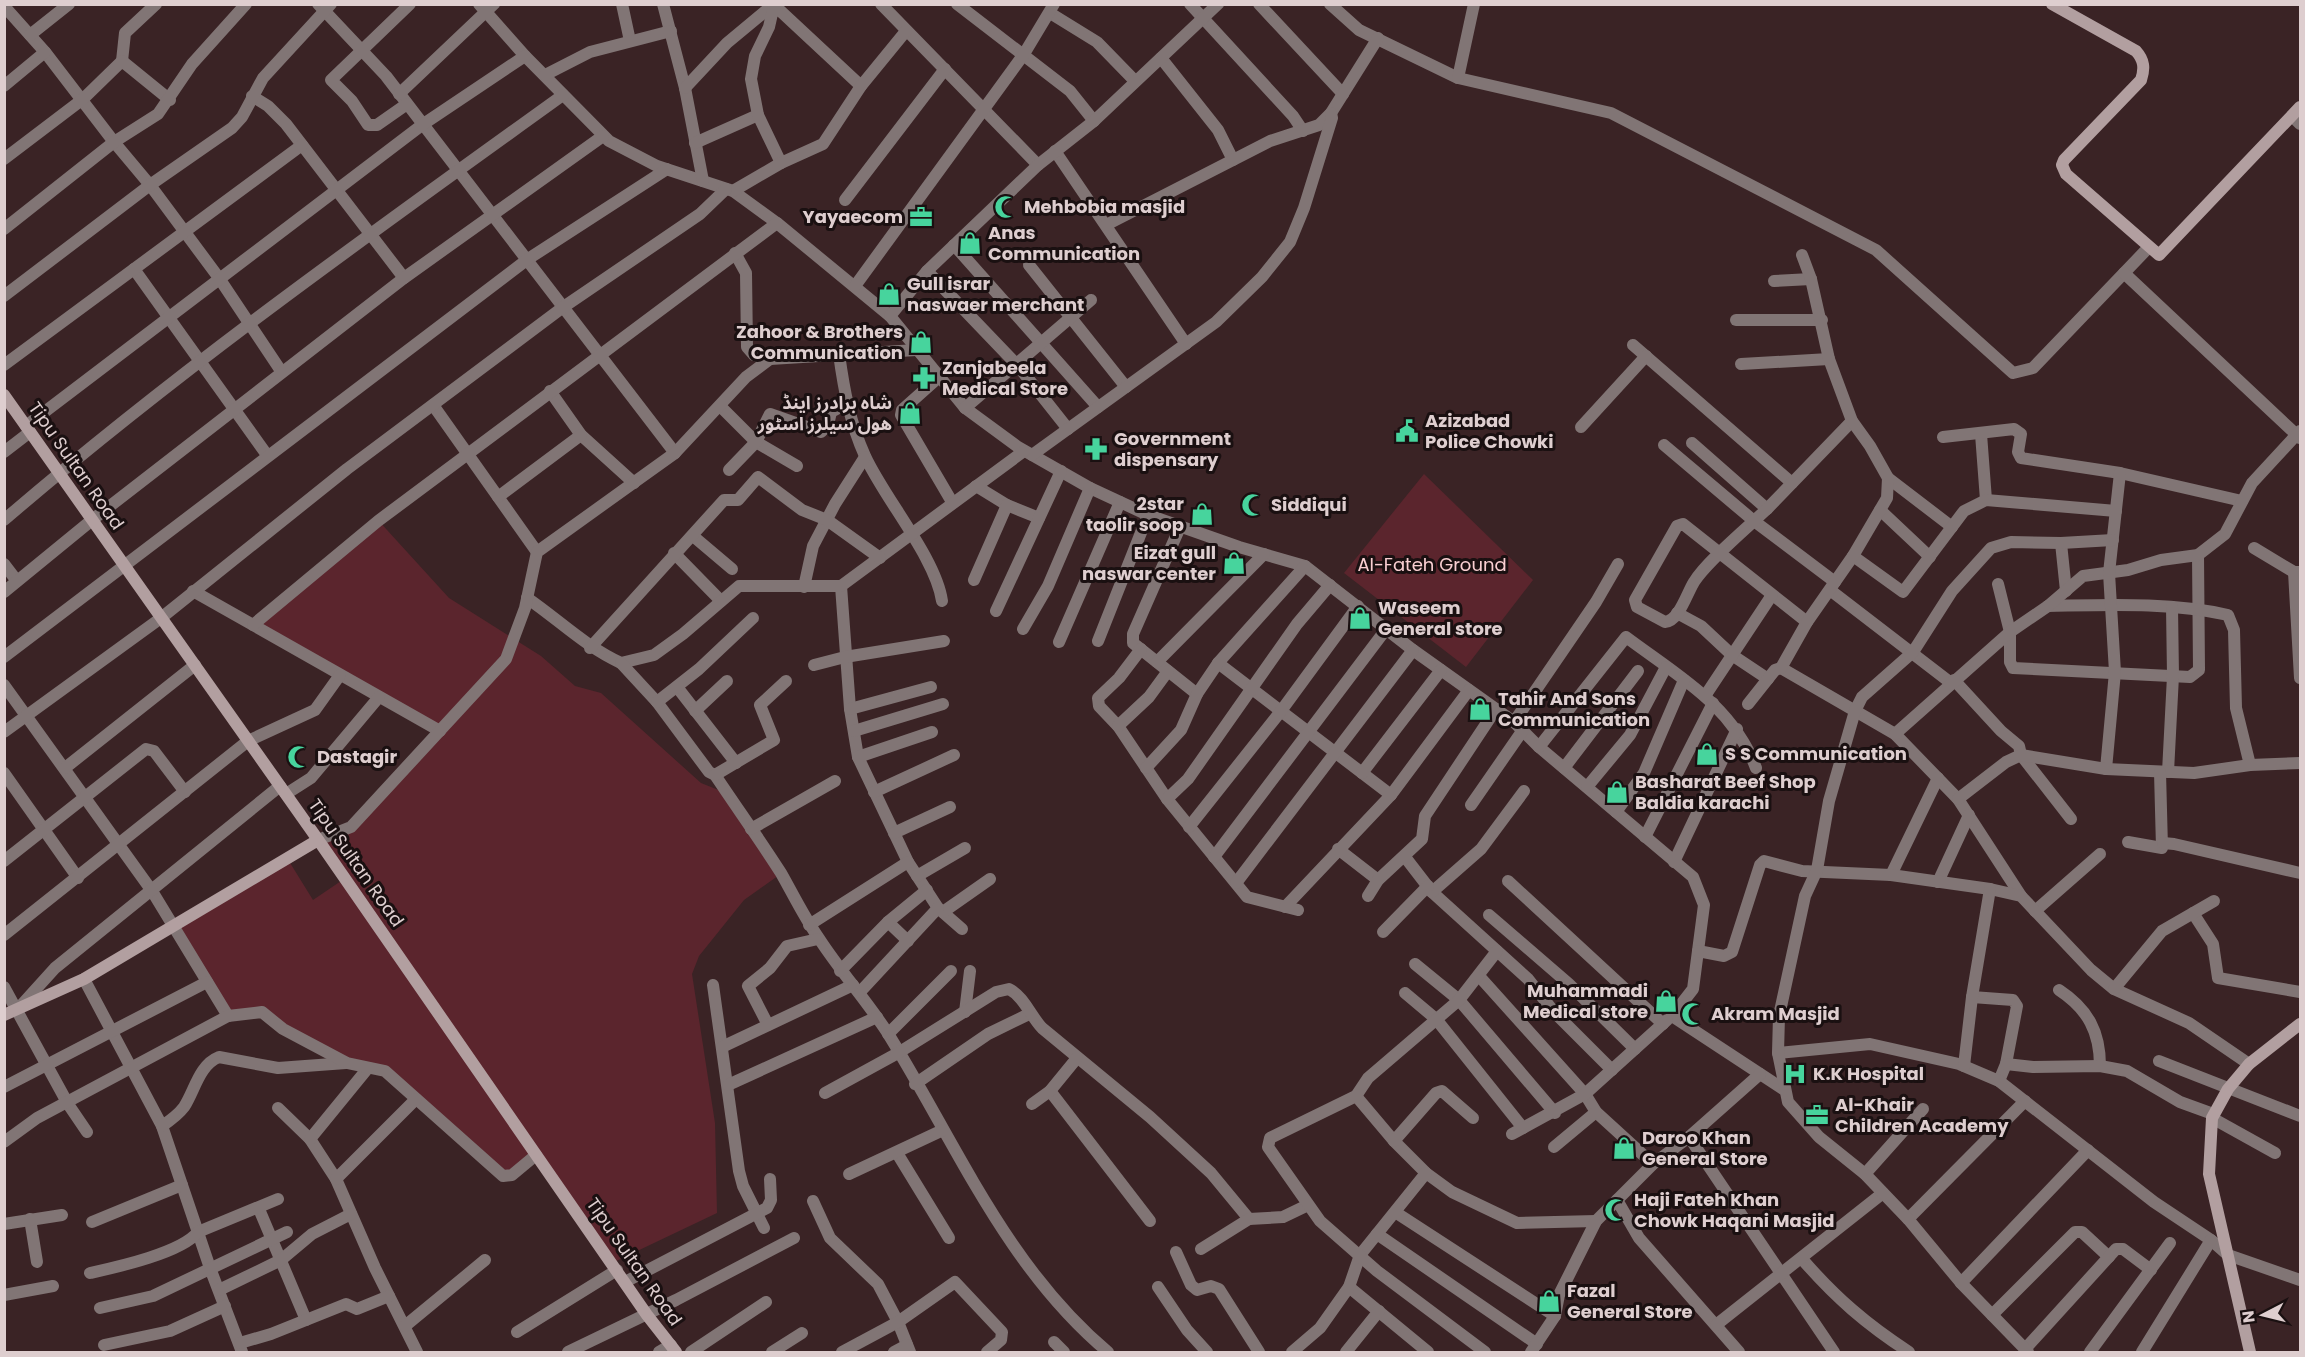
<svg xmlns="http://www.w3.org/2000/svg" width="2305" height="1357" viewBox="0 0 2305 1357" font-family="Poppins,'Noto Sans Arabic',sans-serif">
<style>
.green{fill:#5b252d}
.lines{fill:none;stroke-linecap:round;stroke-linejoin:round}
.street{stroke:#817575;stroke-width:12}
.secondary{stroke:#b29fa0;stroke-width:12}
.labels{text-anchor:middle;stroke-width:6;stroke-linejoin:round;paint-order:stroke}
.poi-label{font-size:18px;font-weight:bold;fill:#dececf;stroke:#1a1011;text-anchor:start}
.street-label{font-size:18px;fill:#dececf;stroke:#1a1011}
.park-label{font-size:18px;fill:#facfd2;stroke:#1a1011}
</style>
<rect width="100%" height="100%" fill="#3a2325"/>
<g class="green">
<polygon points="1424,474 1533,580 1466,667 1344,573"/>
<polygon points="377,519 449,598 541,656 575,686 601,693 701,783 731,795 782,873 744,900 699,956 692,974 715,1123 717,1213 612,1263 534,1158 512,1176 384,1072 346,1064 266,1015 227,1017 172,927 287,858 313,900 344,879 320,844 350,826 440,730 252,623"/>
</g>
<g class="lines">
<g class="street">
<polyline points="318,4 386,76 675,453"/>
<polyline points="479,4 525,56 609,141 657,166 733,191 777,223 890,316 965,408 1018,447 1090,488 1148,515 1239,547 1305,566 1413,650 1514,722 1539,747 1693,877 1704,905 1693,989 1672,1016 1783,1089"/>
<polyline points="622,4 630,41"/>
<polyline points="663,4 685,88 703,181"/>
<polyline points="881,4 1038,165"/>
<polyline points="957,4 1070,91 1094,121"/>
<polyline points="1190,4 1293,116 1303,131"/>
<polyline points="1259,4 1343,94"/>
<polyline points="1330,4 1359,30 1458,78 1611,113 1876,250 2013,373 2033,368 2149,247"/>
<polyline points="4,6 45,52 114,142 150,185 219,278 281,371"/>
<polyline points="1050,13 1097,42 1135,81"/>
<polyline points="30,35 69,4"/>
<polyline points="1161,58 1218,130 1233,160"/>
<polyline points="122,61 125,33 156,4"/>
<polyline points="545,75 590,52 671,31"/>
<polyline points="1458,78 1474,4"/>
<polyline points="4,86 45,52"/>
<polyline points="685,88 727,43 774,4"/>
<polyline points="399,94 494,4"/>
<polyline points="252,96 268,106 286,124 404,278"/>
<polyline points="407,104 377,125 368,125 352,101 331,80 410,4"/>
<polyline points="2292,116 2300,124"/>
<polyline points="695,143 758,115"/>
<polyline points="1055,151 1186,344"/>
<polyline points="4,159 83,99 122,61 170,100"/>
<polyline points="781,163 758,115 751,79 755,56 769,27 774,5 861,86"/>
<polyline points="733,191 781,163 823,144 861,86 906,31"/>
<polyline points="845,200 945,69"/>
<polyline points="1106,225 1270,141 1319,125 1331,113 1378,38"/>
<polyline points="4,229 114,142 158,114 192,64 246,4"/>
<polyline points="954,245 1098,407"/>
<polyline points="735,253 746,273 747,347 754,355 770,359"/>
<polyline points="1029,265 1126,387"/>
<polyline points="134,269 267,455"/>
<polyline points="927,271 1019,367 1068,429"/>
<polyline points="2124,273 2300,438"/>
<polyline points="1774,281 1811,279"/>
<polyline points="855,286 1024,54 1054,4"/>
<polyline points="4,296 150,185 232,128 242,117 263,78 331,4"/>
<polyline points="890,316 927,271 1038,165 1094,121 1218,4"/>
<polyline points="1736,320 1822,320"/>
<polyline points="1633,345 1792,483"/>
<path d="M839 354C844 390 850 423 865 456 884 498 936 558 942 601"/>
<polyline points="1741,364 1829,359"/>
<polyline points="4,365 302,145"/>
<polyline points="939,377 902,410 901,415 952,502"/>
<polyline points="550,391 581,435 634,483"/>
<polyline points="433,405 537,552"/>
<polyline points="720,406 756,442 797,466"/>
<polyline points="965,408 1091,300"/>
<polyline points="26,426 422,125 525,56"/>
<polyline points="1581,427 1646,356"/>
<polyline points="1981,434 1986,500"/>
<polyline points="1943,437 2014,429 2021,434 2018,452 2021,458 2120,473 2242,501"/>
<polyline points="1692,443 1767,509"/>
<polyline points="1664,445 1754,521 1835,582"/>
<polyline points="4,452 30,432"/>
<polyline points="1032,455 1216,322 1262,277 1290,242 1304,208 1332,118 1331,113"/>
<polyline points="729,470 756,442 770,414 821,432 828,425 831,412 846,404"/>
<polyline points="1888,478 1952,527"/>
<polyline points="976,486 1007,505 1039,518"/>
<polyline points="498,497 581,435"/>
<polyline points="1880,510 1930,557"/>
<path d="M4 520C182 367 373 232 563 95"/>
<polyline points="1180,527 1133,634 1133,643 1197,694"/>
<polyline points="693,536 732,569"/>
<polyline points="2061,543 2066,591"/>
<polyline points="2254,548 2294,572 2300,572"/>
<polyline points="674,553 721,601"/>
<polyline points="1853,556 1903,592 1964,511 1986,500 2116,511"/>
<polyline points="4,564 17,581"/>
<polyline points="2294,572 2300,678"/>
<polyline points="974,580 1007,505"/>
<polyline points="1998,584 2010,632 2010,662 2013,668 2190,677 2199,670 2198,555"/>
<polyline points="841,586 850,709 858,757 908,862 938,908 962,929"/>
<polyline points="804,587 813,546 835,504 865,457"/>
<polyline points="1830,590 1951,683"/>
<polyline points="193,591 440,731"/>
<polyline points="4,592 92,520 404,278 603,136"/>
<path d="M527 598C559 620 586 647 621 663L654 655 683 634 739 586H841L1024 451"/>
<path d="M2048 606C2108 605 2170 602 2228 615L2234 630 2236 708 2250 765"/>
<polyline points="996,611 1061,471"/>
<polyline points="1677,613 1701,626 1732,655 1768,679"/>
<path d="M1807 622 1683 524 1677 526 1635 600 1637 607 1665 622C1679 621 1687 593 1694 582 1706 562 1748 527 1767 509L1852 421"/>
<polyline points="253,625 378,521 777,223"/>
<polyline points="1023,629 1048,586 1090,488"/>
<polyline points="1098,641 1148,515"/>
<polyline points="1059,642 1120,502"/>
<polyline points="590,648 724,500 738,500 758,477 802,510 827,520 880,558"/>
<polyline points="1141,649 1119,678 1098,698 1099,706 1118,726 1167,799 1247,897 1298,910"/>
<polyline points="4,657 528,259 667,169"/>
<polyline points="1157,662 1264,554"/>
<path d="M621 663 657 702 709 772 715 775C737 808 760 840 781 873 794 896 805 919 820 940 841 972 866 1000 887 1032 955 1141 1006 1267 1108 1352"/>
<polyline points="1218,663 1391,795"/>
<polyline points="814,665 845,657 944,641"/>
<polyline points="1781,668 1895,734 1958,799 2021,896"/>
<polyline points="1954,680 2001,731 2019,746 2021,755 2071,819"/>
<polyline points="4,685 152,891 228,1016"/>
<polyline points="677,687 736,763"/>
<polyline points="1705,696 1772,595"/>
<polyline points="657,702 699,669 753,618"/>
<polyline points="1748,704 1775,670 1781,668 1807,622 1853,556 1887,498 1888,478 1870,446 1852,421 1829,359 1811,279 1802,255"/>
<polyline points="850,709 931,687"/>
<polyline points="695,711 727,681"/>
<polyline points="1514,722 1596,602 1618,564"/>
<polyline points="1118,726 1149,697 1168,671"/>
<polyline points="854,731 943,704"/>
<polyline points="4,732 161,618 347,469 562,308 700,214 726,189"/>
<polyline points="1895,734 2010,632 2048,606 2083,576 2128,570 2161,560 2198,555 2225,534 2252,483 2300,431"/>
<path d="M1539 747 1626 637C1678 676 1732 705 1756 768"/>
<polyline points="858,757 932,732"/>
<polyline points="65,768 195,665"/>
<polyline points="1146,768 1181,730 1197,694 1218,663 1305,566"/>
<polyline points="1564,768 1638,671"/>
<polyline points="2106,769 2115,672 2109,573 2120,473"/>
<polyline points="2168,772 2173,676 2172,607"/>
<polyline points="4,773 78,878"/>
<polyline points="1362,773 1441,670"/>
<polyline points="715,775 774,740 760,705 786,681"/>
<polyline points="1587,787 1630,735 1666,667"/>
<polyline points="874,792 954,755"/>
<polyline points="286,794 311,778 379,697"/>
<polyline points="1167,799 1188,779 1297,624 1330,585"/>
<polyline points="1958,799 2006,762 2021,755 2106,769 2194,773 2250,765 2300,763"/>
<polyline points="1471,805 1523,730"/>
<polyline points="1616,812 1644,773 1684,680"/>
<polyline points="1189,827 1281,711 1358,606"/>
<polyline points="751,829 835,781"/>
<polyline points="894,833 950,807"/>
<polyline points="1645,837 1713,703"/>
<polyline points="318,840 351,827 506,659 525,608 537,552 675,453 746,377 770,359 916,350"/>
<polyline points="2128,842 2162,848 2160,772"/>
<polyline points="2163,843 2174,844 2300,873"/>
<polyline points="1338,849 1378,880"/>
<polyline points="1214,857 1387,628"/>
<polyline points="1405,857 1432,892 1528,979 1554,1012 1612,1070"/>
<polyline points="4,861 146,749 154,751 185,792"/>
<polyline points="1674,862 1737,729"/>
<polyline points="1891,875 1938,778"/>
<polyline points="917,876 965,848"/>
<polyline points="1508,881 1663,1024"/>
<polyline points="1938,882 1969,815"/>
<polyline points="1236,883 1413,650"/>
<polyline points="1432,892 1481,849 1524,791"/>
<polyline points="1368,896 1378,880 1422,839 1425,816 1496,709"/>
<polyline points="1285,907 1391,795 1469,690"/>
<polyline points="2035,911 2100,854"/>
<polyline points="943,912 990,879"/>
<polyline points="2193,913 2213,944 2218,978 2300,992"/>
<polyline points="1489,915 1569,984 1635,1049"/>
<polyline points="888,922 908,941"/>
<polyline points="809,925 908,862"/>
<polyline points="1383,932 1428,886"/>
<polyline points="4,935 248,741 315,710 340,675"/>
<polyline points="1698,951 1724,956 1732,952 1760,865 1764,861 1802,871 1891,875 1990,889 2021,896 2091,970 2114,989 2189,1023 2249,1064"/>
<polyline points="1415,964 1459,1000 1555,1113"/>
<polyline points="840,971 888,922 927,890"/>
<polyline points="1479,976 1585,1094 1596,1112 1653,1164"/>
<polyline points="84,979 162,1126 210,1268 242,1352"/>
<polyline points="713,985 739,1171 743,1186 764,1228"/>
<polyline points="4,987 68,1104 87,1132"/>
<polyline points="2114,989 2162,931 2214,901"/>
<path d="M2059 990C2088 1009 2100 1032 2100 1066"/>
<polyline points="860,992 938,908"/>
<polyline points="1405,993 1436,1019 1523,1128"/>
<polyline points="1972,997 2013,1000 2017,1006 2006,1064 1999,1081"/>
<polyline points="17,1010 55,968 280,786"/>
<polyline points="965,1012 970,971"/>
<polyline points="768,1025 748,986 770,968 787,946 818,939"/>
<polyline points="888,1034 951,971"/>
<polyline points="722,1047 853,985"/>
<polyline points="1778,1053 1870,1044 1959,1064 1999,1081 2154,1202 2211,1240 2228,1255 2300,1280"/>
<polyline points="2159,1061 2300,1116"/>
<polyline points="2006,1064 2033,1067 2100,1066 2127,1071 2180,1102 2213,1114"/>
<polyline points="1964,1066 1972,997 1990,889"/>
<polyline points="915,1084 988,1034 1029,1014"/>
<polyline points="728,1085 877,1017"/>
<polyline points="4,1087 207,982"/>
<polyline points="1050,1091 1150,1221"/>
<path d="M825 1093 898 1053 996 992 1009 989C1024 997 1030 1015 1042 1028L1150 1117 1211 1173 1249 1219"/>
<polyline points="1356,1096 1394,1141 1426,1173 1452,1192 1517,1223 1596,1221"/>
<polyline points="1032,1104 1050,1091 1077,1058"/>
<polyline points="278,1108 310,1139 336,1179 375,1268 417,1352"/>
<polyline points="2212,1118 2275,1153"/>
<path d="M162 1126C171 1120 178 1115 184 1107 195 1090 199 1065 219 1057L278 1068 346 1063"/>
<polyline points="1512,1134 1585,1094 1667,1020"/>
<polyline points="1689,1137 1834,1352"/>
<polyline points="310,1139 368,1068"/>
<polyline points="1394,1141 1436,1093 1442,1091 1473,1118"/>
<polyline points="4,1142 37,1118 228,1016 262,1012 283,1029 347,1063 385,1071 503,1176 512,1175 536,1155"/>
<polyline points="1554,1147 1596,1112"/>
<polyline points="897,1153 949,1238"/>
<polyline points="849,1174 943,1130"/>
<polyline points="1865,1174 1923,1109"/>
<polyline points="336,1179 416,1099"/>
<polyline points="1617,1200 1639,1238 1739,1352"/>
<polyline points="813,1201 830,1238 878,1284 898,1322 910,1352"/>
<polyline points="259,1209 306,1320"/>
<polyline points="1395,1212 1555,1316"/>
<polyline points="30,1219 37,1262"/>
<polyline points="1908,1219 2025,1101"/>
<polyline points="92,1222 182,1185"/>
<polyline points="4,1224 62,1215"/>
<polyline points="1377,1234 1537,1344"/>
<polyline points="1201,1249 1249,1219 1283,1217 1308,1205"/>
<polyline points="1176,1252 1191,1285 1197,1290 1211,1286 1219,1289 1259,1352"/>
<path d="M1802 1259C1836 1298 1866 1324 1909 1352"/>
<path d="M90 1273C117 1267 181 1253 198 1232L278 1199"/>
<polyline points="625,1282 767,1208 771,1200 770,1179"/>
<polyline points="1961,1283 2088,1150"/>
<polyline points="1158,1287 1187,1330 1207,1352"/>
<polyline points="1349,1287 1428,1352"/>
<polyline points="219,1290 281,1260 312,1234 351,1214"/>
<polyline points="4,1295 53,1286"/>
<polyline points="100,1308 153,1296 287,1232"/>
<polyline points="1992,1315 2075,1232 2082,1232 2109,1257"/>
<polyline points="1716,1325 1883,1193"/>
<polyline points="405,1326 485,1260"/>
<polyline points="517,1332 617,1270"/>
<polyline points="1054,1342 1064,1352"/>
<polyline points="240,1343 271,1334 346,1304 357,1309 389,1296"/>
<polyline points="104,1345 170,1331 225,1306"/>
<polyline points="2025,1349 2116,1249 2123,1249 2151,1270"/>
<polyline points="568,1352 676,1300 794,1238"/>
<polyline points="659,1352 671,1345"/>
<polyline points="691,1352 766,1302"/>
<polyline points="772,1352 802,1333"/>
<polyline points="842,1352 898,1322 955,1282 1002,1332 1001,1340 987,1352"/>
<polyline points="894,1352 907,1345"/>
<polyline points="1292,1352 1320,1328 1349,1287 1360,1255 1426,1173"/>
<polyline points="1346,1352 1379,1311"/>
<polyline points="1485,1352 1377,1271 1320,1221 1268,1147 1270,1138 1356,1096 1368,1078 1459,1000 1497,951"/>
<polyline points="1531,1352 1555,1316 1559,1295 1596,1221 1653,1164 1689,1137 1760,1074"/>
<polyline points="2028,1352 1961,1283 1908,1219 1865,1174 1819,1137 1788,1102 1778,1053 1779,1016 1805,896 1817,870 1829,801 1855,711 1862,697 1913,652 1952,591 1991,548 2011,542 2061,543 2113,540"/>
<polyline points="2090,1352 2170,1243"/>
<polyline points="2142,1352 2211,1240"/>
</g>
<g class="secondary">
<path d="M2052 4 2136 51C2144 60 2145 68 2141 80L2064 160 2062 165 2066 174 2159 255 2300 107"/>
<polyline points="4,395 321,844 647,1315 676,1352"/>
<polyline points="4,1015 84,979 318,840"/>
<polyline points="2250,1352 2209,1174 2212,1118 2228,1089 2249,1064 2300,1024"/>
</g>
</g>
<defs>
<g id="mosque-bare" transform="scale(1.8)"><path d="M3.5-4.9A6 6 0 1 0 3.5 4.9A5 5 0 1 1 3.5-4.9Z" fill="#47d49d" stroke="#1a1011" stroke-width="2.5" paint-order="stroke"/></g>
<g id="office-bare" transform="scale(1.8)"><path d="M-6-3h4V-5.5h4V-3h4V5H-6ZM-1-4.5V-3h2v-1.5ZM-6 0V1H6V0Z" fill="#47d49d" stroke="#1a1011" stroke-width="2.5" paint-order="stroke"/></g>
<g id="shop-bare" transform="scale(1.8)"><path d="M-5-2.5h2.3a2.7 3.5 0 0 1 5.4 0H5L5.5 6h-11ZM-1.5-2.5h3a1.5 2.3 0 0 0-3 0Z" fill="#47d49d" stroke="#1a1011" stroke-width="2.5" paint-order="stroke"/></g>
<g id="pharmacy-bare" transform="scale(1.8)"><path d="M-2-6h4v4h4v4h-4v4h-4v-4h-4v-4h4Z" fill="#47d49d" stroke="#1a1011" stroke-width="2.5" paint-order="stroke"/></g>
<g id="civic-bare" transform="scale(1.8)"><path d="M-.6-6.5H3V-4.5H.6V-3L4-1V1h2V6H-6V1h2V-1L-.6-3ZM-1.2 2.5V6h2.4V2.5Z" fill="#47d49d" stroke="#1a1011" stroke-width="2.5" paint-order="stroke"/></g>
<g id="hospital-bare" transform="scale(1.8)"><path d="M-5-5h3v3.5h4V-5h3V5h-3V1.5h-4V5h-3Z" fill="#47d49d" stroke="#1a1011" stroke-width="2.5" paint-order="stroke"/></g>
</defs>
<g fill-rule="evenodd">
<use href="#mosque-bare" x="1006" y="207"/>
<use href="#office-bare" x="921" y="217"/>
<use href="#shop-bare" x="970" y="243"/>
<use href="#shop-bare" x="889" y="294"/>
<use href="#shop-bare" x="921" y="342"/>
<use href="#pharmacy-bare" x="924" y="378"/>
<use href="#shop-bare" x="910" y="413"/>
<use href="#civic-bare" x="1407" y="431"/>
<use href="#pharmacy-bare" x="1096" y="449"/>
<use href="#mosque-bare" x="1253" y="505"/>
<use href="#shop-bare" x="1202" y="514"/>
<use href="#shop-bare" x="1234" y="563"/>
<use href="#shop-bare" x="1360" y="618"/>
<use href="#shop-bare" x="1480" y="709"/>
<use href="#shop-bare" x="1707" y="754"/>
<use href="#mosque-bare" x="299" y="757"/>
<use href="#shop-bare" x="1617" y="792"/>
<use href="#shop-bare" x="1666" y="1001"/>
<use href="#mosque-bare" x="1693" y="1014"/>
<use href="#hospital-bare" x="1795" y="1074"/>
<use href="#office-bare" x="1817" y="1115"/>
<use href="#shop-bare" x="1624" y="1148"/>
<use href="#mosque-bare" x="1616" y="1210"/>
<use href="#shop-bare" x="1549" y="1301"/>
</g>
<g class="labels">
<g class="poi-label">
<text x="1024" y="213">Mehbobia masjid</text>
<text x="903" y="223" text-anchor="end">Yayaecom</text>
<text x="988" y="239">Anas<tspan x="988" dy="21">Communication</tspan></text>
<text x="907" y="290">Gull israr<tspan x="907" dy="21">naswaer merchant</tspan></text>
<text x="903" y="338" text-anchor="end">Zahoor &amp; Brothers<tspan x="903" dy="21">Communication</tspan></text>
<text x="942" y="374">Zanjabeela<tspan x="942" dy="21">Medical Store</tspan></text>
<text x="892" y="409" text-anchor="end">شاہ برادرز اینڈ<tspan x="892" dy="21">ھول سیلرز اسٹور</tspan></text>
<text x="1425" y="427">Azizabad<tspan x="1425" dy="21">Police Chowki</tspan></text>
<text x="1114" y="445">Government<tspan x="1114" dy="21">dispensary</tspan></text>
<text x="1184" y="510" text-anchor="end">2star<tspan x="1184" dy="21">taolir soop</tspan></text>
<text x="1271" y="511">Siddiqui</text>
<text x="1216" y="559" text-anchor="end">Eizat gull<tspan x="1216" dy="21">naswar center</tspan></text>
<text x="1378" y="614">Waseem<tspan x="1378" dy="21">General store</tspan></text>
<text x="1498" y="705">Tahir And Sons<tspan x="1498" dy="21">Communication</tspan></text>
<text x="1725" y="760">S S Communication</text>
<text x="317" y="763">Dastagir</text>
<text x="1635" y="788">Basharat Beef Shop<tspan x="1635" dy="21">Baldia karachi</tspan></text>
<text x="1648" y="997" text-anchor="end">Muhammadi<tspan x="1648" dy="21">Medical store</tspan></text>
<text x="1711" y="1020">Akram Masjid</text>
<text x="1813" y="1080">K.K Hospital</text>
<text x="1835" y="1111">Al-Khair<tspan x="1835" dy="21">Children Academy</tspan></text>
<text x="1642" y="1144">Daroo Khan<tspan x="1642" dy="21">General Store</tspan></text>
<text x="1634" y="1206">Haji Fateh Khan<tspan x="1634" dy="21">Chowk Haqani Masjid</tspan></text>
<text x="1567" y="1297">Fazal<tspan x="1567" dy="21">General Store</tspan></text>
</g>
<g class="street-label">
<text transform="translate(76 466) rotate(55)" y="6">Tipu Sultan Road</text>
<text transform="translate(356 863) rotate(55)" y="6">Tipu Sultan Road</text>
<text transform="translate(634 1262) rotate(55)" y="6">Tipu Sultan Road</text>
</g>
<g class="park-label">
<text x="1432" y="571">Al-Fateh Ground</text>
</g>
</g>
<rect width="2305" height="1357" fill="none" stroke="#dececf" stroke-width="12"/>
<g transform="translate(2263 1315) rotate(263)" stroke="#1a1011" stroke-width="4.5" paint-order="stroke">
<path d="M0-4.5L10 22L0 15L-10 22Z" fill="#dececf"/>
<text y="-9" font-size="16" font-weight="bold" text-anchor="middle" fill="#dececf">N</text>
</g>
</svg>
